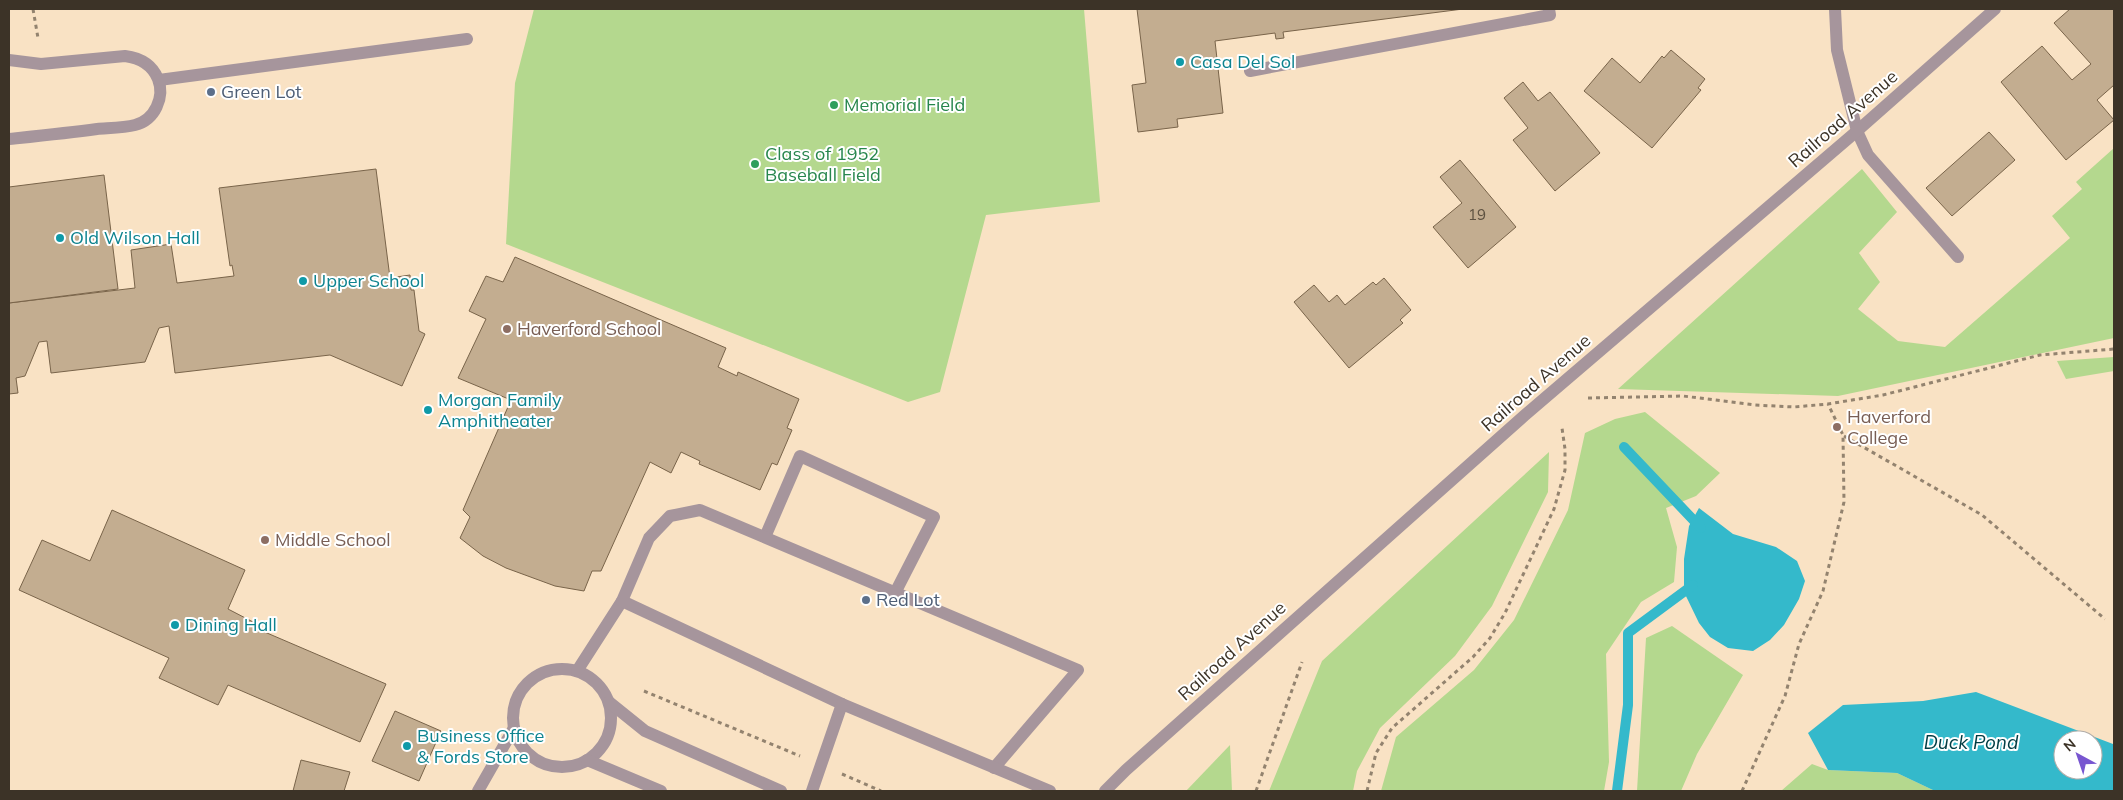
<svg xmlns="http://www.w3.org/2000/svg" width="2123" height="800" viewBox="0 0 2123 800" font-family="Mulish,sans-serif">
<style>
.green{fill:#b4d88e}
.water{fill:#34b9cb;fill-rule:evenodd}
.lines{fill:none;stroke-linecap:round;stroke-linejoin:round}
.stream{stroke:#34b9cb;stroke-width:10}
.building{fill:#c3ad90;stroke:#79644a}
.path{stroke:#93836f;stroke-width:3;stroke-dasharray:4 4;stroke-linecap:butt}
.service{stroke:#a6959c;stroke-width:12}
.tertiary{stroke:#a6959c;stroke-width:12}
.culture-dot{fill:#0f9aa8;stroke:#fff;stroke-width:2}
.service-dot{fill:#5c6f8a;stroke:#fff;stroke-width:2}
.leisure-dot{fill:#2e9e5b;stroke:#fff;stroke-width:2}
.education-dot{fill:#8d6e63;stroke:#fff;stroke-width:2}
.labels{text-anchor:middle;stroke-width:4;stroke-linejoin:round;paint-order:stroke}
.number-label{font-size:15px;fill:#5e5241}
.culture-label{font-size:18px;fill:#0d838f;stroke:#fff;text-anchor:start}
.service-label{font-size:18px;fill:#4e5e75;stroke:#fff;text-anchor:start}
.leisure-label{font-size:18px;fill:#27864d;stroke:#fff;text-anchor:start}
.street-label{font-size:18px;fill:#3c3327;stroke:#fff}
.education-label{font-size:18px;fill:#785e54;stroke:#fff;text-anchor:start}
.water-label{font-size:19px;font-style:italic;fill:#003d44;stroke:#fff}
</style>
<rect width="100%" height="100%" fill="#f9e2c4"/>
<g class="green">
<polygon points="534,9 1084,9 1100,202 986,215 940,392 908,402 506,244 515,83"/>
<polygon points="2114,148 2114,338 1838,396 1618,389 1862,169 1897,212 1859,253 1880,282 1858,309 1898,341 1945,347 2070,238 2052,216 2082,189 2076,182"/>
<polygon points="2114,357 2114,371 2066,379 2057,361"/>
<polygon points="1645,412 1720,473 1696,496 1666,508 1677,547 1674,582 1641,602 1606,654 1609,762 1604,791 1381,791 1396,737 1474,670 1514,620 1568,510 1585,433 1615,419"/>
<polygon points="1549,452 1548,492 1492,606 1455,656 1380,728 1357,771 1353,791 1269,791 1322,661"/>
<polygon points="1672,626 1743,675 1697,754 1681,791 1637,791 1646,638"/>
<polygon points="1230,745 1232,791 1186,791"/>
<polygon points="1812,764 1828,770 1897,773 1935,791 1781,791"/>
</g>
<g class="water">
<polygon points="1699,508 1733,534 1776,547 1797,561 1805,581 1799,599 1784,625 1770,640 1753,651 1728,648 1710,637 1699,623 1684,592 1684,559 1689,526"/>
<path d="M1976 692 2113 744 2114 791H1935L1897 773 1828 770 1808 733 1843 705 1923 701ZM2063 740H2093V770H2063Z"/>
</g>
<g class="lines">
<g class="stream">
<polyline points="1624,447 1701,528"/>
<polyline points="1617,791 1628,705 1628,633 1693,585"/>
</g>
</g>
<g class="building">
<polygon points="1137,9 1463,9 1283,32 1284,38 1276,39 1275,33 1215,41 1223,113 1177,119 1178,127 1138,132 1132,85 1146,83"/>
<polygon points="2070,9 2114,9 2114,85 2097,100 2114,120 2066,160 2001,82 2042,46 2072,80 2091,64 2054,23"/>
<polygon points="1671,50 1705,79 1698,88 1701,90 1652,148 1584,91 1612,58 1640,83 1662,56 1664,58"/>
<polygon points="1523,82 1538,101 1550,92 1600,153 1555,191 1513,140 1528,128 1504,98"/>
<polygon points="1989,132 2015,160 1952,216 1926,188"/>
<polygon points="1460,160 1516,227 1468,268 1433,227 1462,203 1440,177"/>
<polygon points="376,169 390,278 410,275 411,290 414,290 419,331 425,334 402,386 330,355 175,373 169,326 159,328 145,362 51,373 47,341 39,342 25,376 16,378 18,393 9,394 9,303 135,288 131,250 171,244 177,283 234,276 232,265 230,266 219,188"/>
<polygon points="104,175 118,289 9,303 9,187"/>
<polygon points="515,257 726,348 718,367 737,376 738,372 799,399 787,428 792,430 777,465 772,463 760,490 699,464 700,461 681,452 671,473 650,462 601,571 592,571 584,591 555,586 506,568 483,556 460,538 470,517 463,510 511,400 458,378 486,319 469,311 486,276 503,282"/>
<polygon points="1384,278 1411,310 1400,320 1403,323 1349,368 1294,302 1314,285 1329,302 1337,295 1345,305 1373,282 1376,285"/>
<polygon points="112,510 245,570 228,609 255,623 253,627 386,684 360,742 228,685 218,705 159,678 169,658 19,590 42,540 90,561"/>
<polygon points="395,711 441,731 419,781 372,761"/>
<polygon points="301,760 350,772 344,791 293,791"/>
</g>
<g class="lines">
<g class="path">
<polyline points="33,9 38,38"/>
<polyline points="1588,398 1683,396 1755,405 1794,407 1828,404 1883,395 2040,355 2114,349"/>
<polyline points="1844,436 1982,515 2105,619"/>
<polyline points="644,691 800,756"/>
<polyline points="842,774 881,791"/>
<polyline points="1256,791 1302,662"/>
<polyline points="1367,791 1376,753 1392,728 1473,657 1490,638 1505,613 1554,509 1565,470 1565,449 1562,428"/>
<polyline points="1742,791 1785,696 1799,644 1823,591 1844,502 1843,435 1828,404"/>
</g>
<g class="service">
<path d="M9 60 41 64 125 56C140 58 152 64 158 79 165 97 155 120 135 125 124 128 109 128 97 129 68 133 38 136 9 139"/>
<polyline points="1250,71 1550,15 1549,9"/>
<polyline points="159,80 467,39"/>
<polyline points="1857,131 1868,155 1958,257"/>
<polyline points="765,537 800,456 934,517 895,593"/>
<circle cx="562" cy="718" r="49"/>
<polyline points="577,671 622,601"/>
<polyline points="609,702 645,731 781,791"/>
<polyline points="842,704 622,601 649,538 670,516 700,510 1078,670 994,768"/>
<polyline points="587,760 661,791"/>
<polyline points="478,791 514,728"/>
<polyline points="812,791 842,704 1050,791"/>
</g>
<g class="tertiary">
<polyline points="1835,9 1837,50 1857,131"/>
<polyline points="1105,791 1126,770 1525,415 1857,131 1995,9"/>
</g>
</g>
<g class="culture-dot">
<circle cx="1180" cy="62" r="5"/>
<circle cx="60" cy="238" r="5"/>
<circle cx="303" cy="281" r="5"/>
<circle cx="428" cy="410" r="5"/>
<circle cx="175" cy="625" r="5"/>
<circle cx="407" cy="746" r="5"/>
</g>
<g class="service-dot">
<circle cx="211" cy="92" r="5"/>
<circle cx="866" cy="600" r="5"/>
</g>
<g class="leisure-dot">
<circle cx="834" cy="105" r="5"/>
<circle cx="755" cy="164" r="5"/>
</g>
<g class="education-dot">
<circle cx="507" cy="329" r="5"/>
<circle cx="1837" cy="427" r="5"/>
<circle cx="265" cy="540" r="5"/>
</g>
<g class="labels">
<g class="number-label">
<text x="1477" y="220">19</text>
</g>
<g class="culture-label">
<text x="1190" y="68">Casa Del Sol</text>
<text x="70" y="244">Old Wilson Hall</text>
<text x="313" y="287">Upper School</text>
<text x="438" y="406">Morgan Family<tspan x="438" dy="21">Amphitheater</tspan></text>
<text x="185" y="631">Dining Hall</text>
<text x="417" y="742">Business Office<tspan x="417" dy="21">&amp; Fords Store</tspan></text>
</g>
<g class="service-label">
<text x="221" y="98">Green Lot</text>
<text x="876" y="606">Red Lot</text>
</g>
<g class="leisure-label">
<text x="844" y="111">Memorial Field</text>
<text x="765" y="160">Class of 1952<tspan x="765" dy="21">Baseball Field</tspan></text>
</g>
<g class="street-label">
<text transform="translate(1843 119) rotate(-41)" y="6">Railroad Avenue</text>
<text transform="translate(1536 383) rotate(-41)" y="6">Railroad Avenue</text>
<text transform="translate(1232 651) rotate(-42)" y="6">Railroad Avenue</text>
</g>
<g class="education-label">
<text x="517" y="335">Haverford School</text>
<text x="1847" y="423">Haverford<tspan x="1847" dy="21">College</tspan></text>
<text x="275" y="546">Middle School</text>
</g>
<g class="water-label">
<text x="1971" y="749">Duck Pond</text>
</g>
</g>
<rect width="2123" height="800" fill="none" stroke="#3c3327" stroke-width="20"/>
<g transform="translate(2078 755) rotate(320)"><circle r="24" fill="#ffffff" stroke="#b1ada9"/>
<path d="M0-4L9 19L0 12L-9 19Z" fill="#7856d0"/>
<text y="-8" font-size="14" font-weight="bold" text-anchor="middle" fill="#3c3327">N</text>
</g>
</svg>
